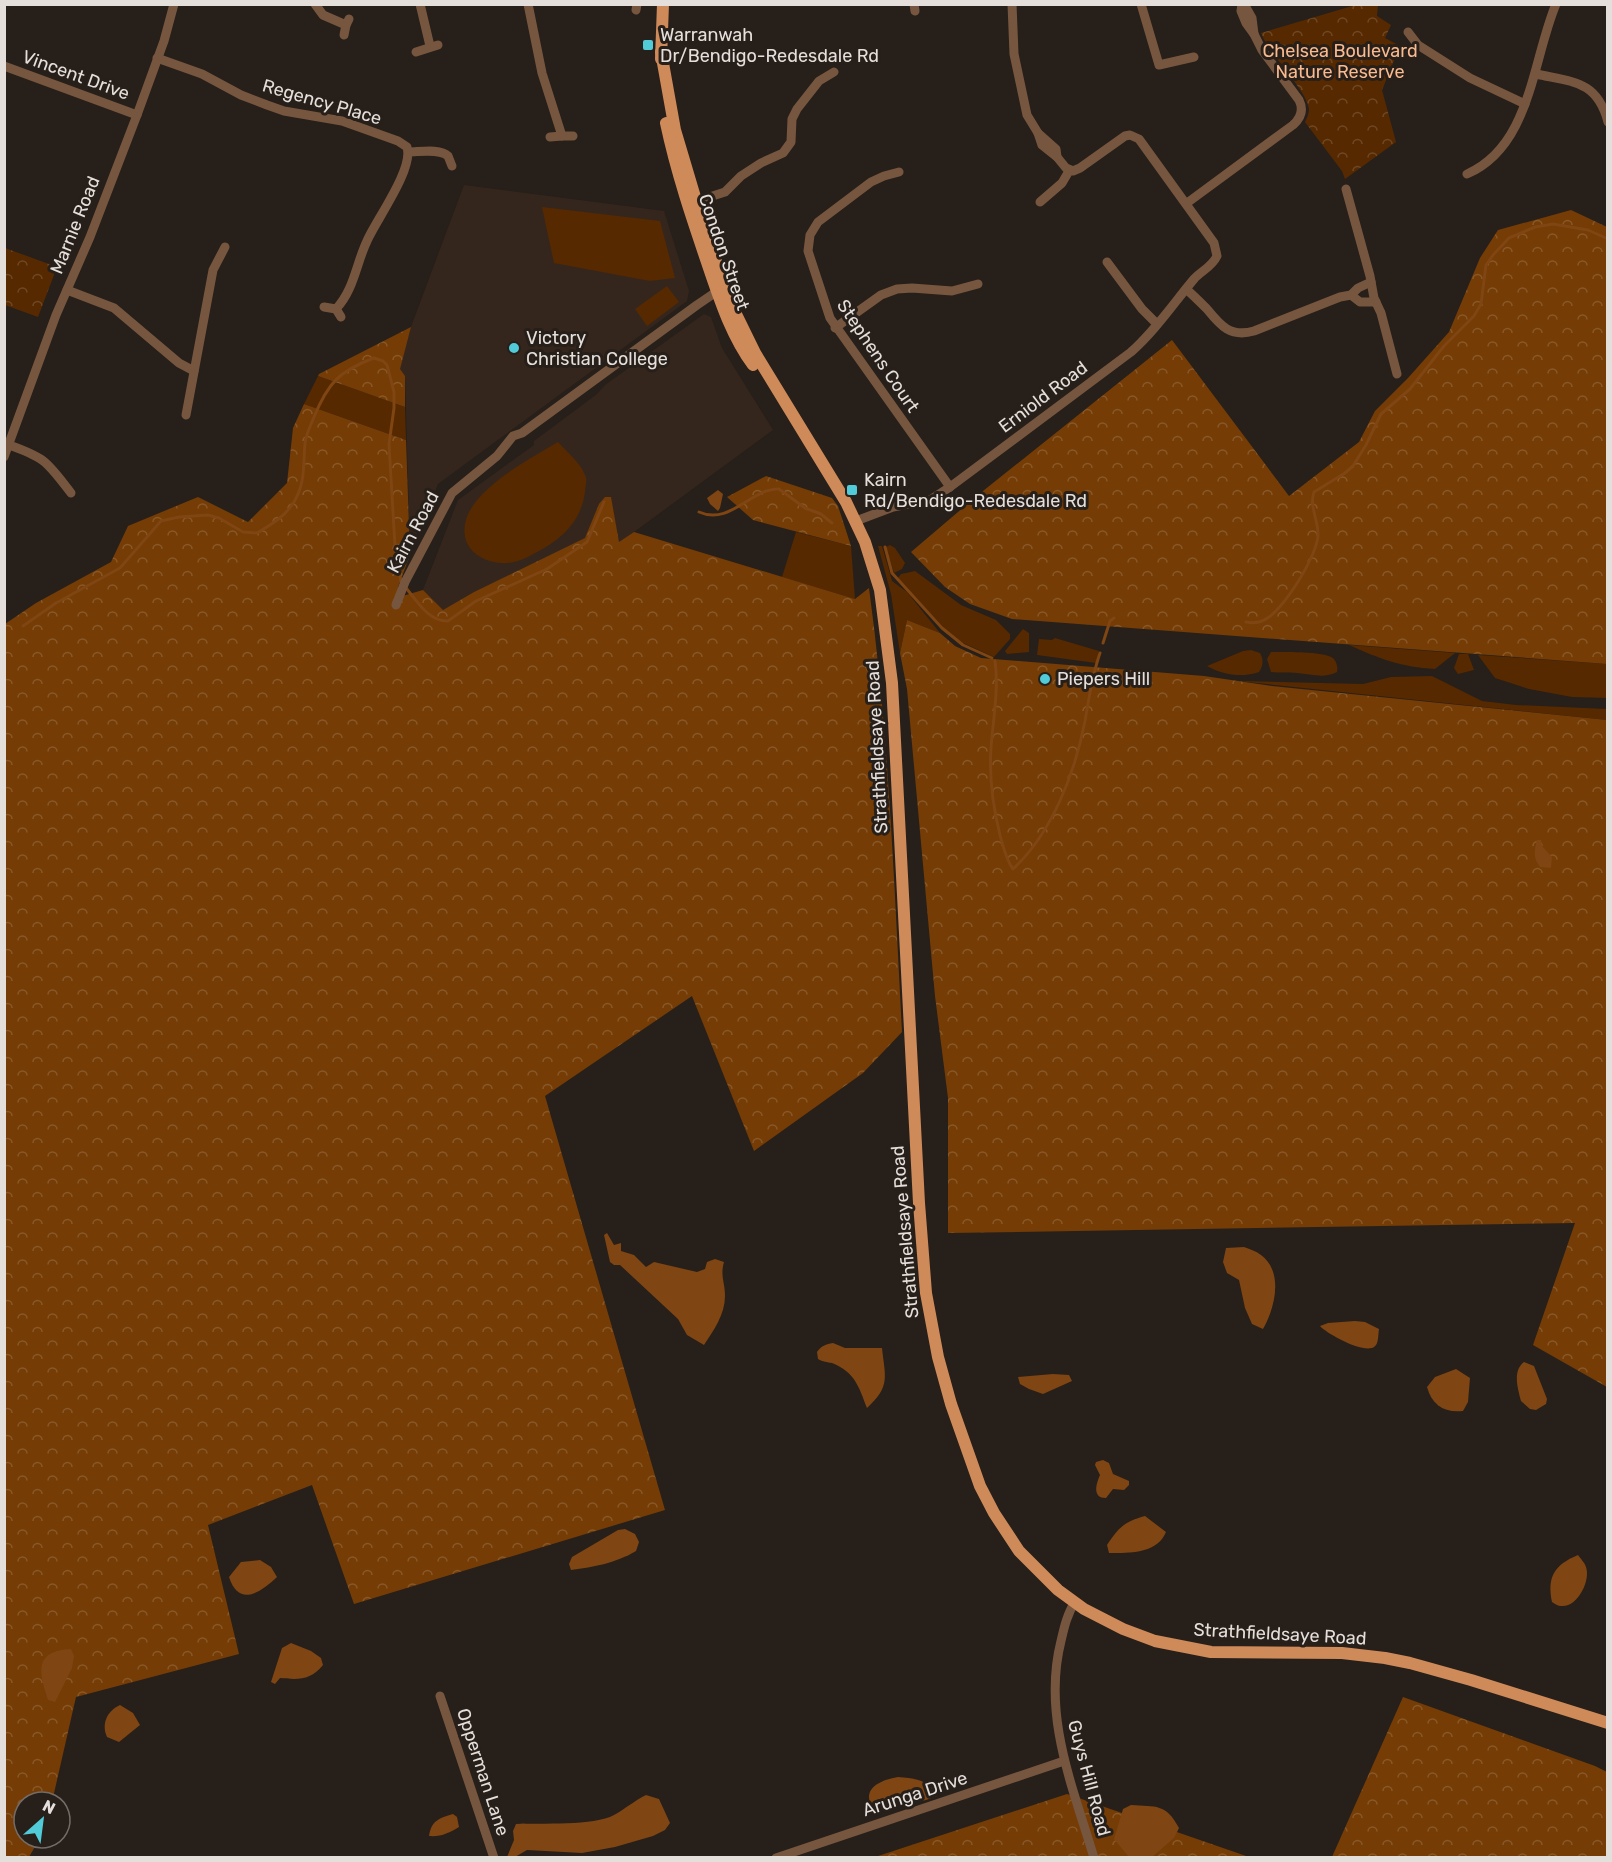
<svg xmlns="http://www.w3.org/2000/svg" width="1612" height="1862" viewBox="0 0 1612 1862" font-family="Rubik,sans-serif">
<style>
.built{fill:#35261d}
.grass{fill:#562900}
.forest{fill:url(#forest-crowns)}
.park{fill:url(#park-crowns)}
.water{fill:#7f4513}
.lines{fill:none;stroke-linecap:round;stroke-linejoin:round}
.stream{stroke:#7f4513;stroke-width:3}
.minor{stroke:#77563f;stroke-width:9}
.major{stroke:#cf8a59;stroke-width:12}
.poi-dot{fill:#52cbd9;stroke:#271f19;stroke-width:2}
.labels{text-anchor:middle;stroke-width:6;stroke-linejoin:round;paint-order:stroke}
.poi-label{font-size:18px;fill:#e5dfdb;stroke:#271f19;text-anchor:start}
.park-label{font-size:18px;fill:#f9ba8f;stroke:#271f19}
.street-label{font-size:18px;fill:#e5dfdb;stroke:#271f19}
</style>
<defs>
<pattern id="forest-crowns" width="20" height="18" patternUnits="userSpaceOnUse" patternTransform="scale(1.5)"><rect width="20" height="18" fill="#753c05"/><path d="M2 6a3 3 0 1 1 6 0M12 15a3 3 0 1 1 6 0" fill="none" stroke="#885829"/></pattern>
<pattern id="park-crowns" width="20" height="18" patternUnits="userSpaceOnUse" patternTransform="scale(1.5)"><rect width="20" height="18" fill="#562900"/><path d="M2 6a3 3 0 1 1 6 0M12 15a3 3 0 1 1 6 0" fill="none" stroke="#6e4825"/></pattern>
</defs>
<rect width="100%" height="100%" fill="#271f19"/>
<g class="built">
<polygon points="464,185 664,211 689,291 687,301 438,484 410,550 405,376 399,369 411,327"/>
<polygon points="704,314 711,317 722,348 773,430 619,543 611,498 599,505 586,538 474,592 443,610 423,590 458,500 534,445 534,441 597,394 605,385"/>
</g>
<g class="grass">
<polygon points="542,207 660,221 675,278 650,281 554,263"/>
<polygon points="667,286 679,302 647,326 635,309"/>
<polygon points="318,376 405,407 406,440 304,404"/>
<path d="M558 442C567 452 583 465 586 478 587 482 585 488 585 492 581 522 561 540 535 553 525 559 513 564 501 563 488 562 473 556 467 543 449 499 529 460 558 442Z"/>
<polygon points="796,532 851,546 855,599 782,577"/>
<polygon points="890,545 895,548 905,563 902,569 894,573 886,547"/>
<polygon points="878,546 882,546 892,581 907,592 940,633 907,620 900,653 891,594"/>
<polygon points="915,571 961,605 996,620 1010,634 1010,639 994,657 963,643 945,629 898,578 901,574"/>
<polygon points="1023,629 1029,633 1029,652 1007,654 1005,651"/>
<polygon points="1055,638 1099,651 1096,663 1037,655 1039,639 1052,640"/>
<path d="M1349 645 1455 653 1435 669C1401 667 1380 659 1349 645Z"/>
<path d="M1243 651 1251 650 1260 653C1264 660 1263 666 1259 672 1242 678 1223 675 1207 666Z"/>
<path d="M1271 652C1282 652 1328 651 1334 659 1337 663 1338 668 1337 672 1324 679 1311 674 1297 673 1288 672 1280 673 1271 672L1267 659Z"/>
<polygon points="1459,654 1468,654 1474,670 1458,674 1454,668"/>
<polygon points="1478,655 1607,664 1607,698 1572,697 1529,689 1495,678"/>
<polygon points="1432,676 1482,701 1516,705 1607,709 1607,720 1238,681 1363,684 1391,677"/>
</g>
<g class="forest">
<polygon points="1571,210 1607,227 1607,664 1012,619 970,604 945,587 911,552 978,495 1172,340 1289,496 1359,442 1375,411 1408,378 1449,332 1480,258 1498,230"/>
<polygon points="411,327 400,369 405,376 405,407 318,376 319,374"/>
<path d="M304 404 406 440 410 555 398 587 399 597 423 590 443 610 474 592 585 538 599 504 605 497H611L619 542 634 532 855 599 869 588C889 735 894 884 902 1032L863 1073 754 1151 692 996 545 1096 665 1510 354 1604 312 1485 208 1525 239 1654 76 1697 52 1802H24V1838H40L29 1857 5 1858V624L36 603 111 562 128 526 198 497 248 522 287 483 293 428Z"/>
<polygon points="766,476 832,498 838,506 851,546 753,520 727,497"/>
<polygon points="907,620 940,633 955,646 981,658 1204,676 1272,686 1607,720 1607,1387 1533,1345 1575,1223 948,1233 948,1098 935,996 907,689 900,653"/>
<polygon points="1403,1697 1595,1766 1607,1772 1607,1857 1332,1857"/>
<polygon points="1067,1794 1249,1857 872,1858"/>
</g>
<g class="park">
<path d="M1359 4 1378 5 1377 16 1391 25 1385 38 1400 46 1382 90 1396 142 1345 179 1342 171 1305 122C1307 118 1309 114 1309 109 1306 89 1270 56 1261 33Z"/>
<polygon points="5,248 57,267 38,317 5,305"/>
</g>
<g class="water">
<polygon points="718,490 723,494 720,508 718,511 710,504 707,498"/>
<path d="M1537 840H1541L1542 846 1552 857 1551 868 1540 867C1533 858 1534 851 1537 840Z"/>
<path d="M607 1233 614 1245 621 1243V1251L634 1255 646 1267 654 1262 697 1272 705 1269 707 1262 715 1259 724 1262C720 1276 725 1282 725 1296 725 1314 714 1330 704 1345L687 1335 678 1319 620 1265H614L610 1262 604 1235Z"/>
<path d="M1244 1247C1249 1249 1256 1251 1261 1255 1284 1272 1275 1308 1263 1329L1252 1324 1245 1308 1239 1280 1227 1273 1223 1262 1226 1248Z"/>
<path d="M1355 1321 1365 1322 1379 1329C1378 1334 1379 1344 1374 1347 1364 1354 1327 1334 1320 1326L1328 1323Z"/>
<path d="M833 1343 845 1348H882C885 1377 891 1386 867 1408 859 1387 855 1372 832 1363 827 1362 823 1362 818 1359L817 1352C821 1346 826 1344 833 1343Z"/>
<path d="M1524 1362 1534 1366 1547 1399 1546 1404 1536 1410 1530 1409 1521 1401C1518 1389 1512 1371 1524 1362Z"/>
<path d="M1456 1369 1470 1378 1468 1402 1463 1411C1444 1413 1432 1405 1427 1387L1435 1377Z"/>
<polygon points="1053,1374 1069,1375 1072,1381 1043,1394 1029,1389 1020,1384 1018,1377"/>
<path d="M1103 1460 1109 1463 1113 1474 1129 1481V1485L1124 1490 1113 1489 1106 1498C1092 1498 1096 1484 1100 1475L1095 1465 1096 1462Z"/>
<path d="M1145 1516 1166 1532C1157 1554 1129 1553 1109 1553L1107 1545C1119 1527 1124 1522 1145 1516Z"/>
<path d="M625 1529 635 1534 639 1542 636 1551C616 1563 594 1567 571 1570L569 1564 572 1557 618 1530Z"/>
<path d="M1578 1555C1580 1558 1585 1563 1586 1567 1591 1581 1577 1608 1561 1606 1558 1606 1555 1604 1552 1602 1547 1577 1554 1565 1578 1555Z"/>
<path d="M260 1560 271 1567 277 1577C261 1592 239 1608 229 1577L241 1562Z"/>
<path d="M291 1643 311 1651 321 1658 323 1665C311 1680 299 1680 280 1678L275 1684 271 1682 282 1648Z"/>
<path d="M71 1649 74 1656 72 1668 55 1702 48 1700C39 1673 33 1651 71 1649Z"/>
<path d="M120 1705 133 1713 140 1725 119 1742 107 1737C101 1724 107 1711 120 1705Z"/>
<path d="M898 1777C914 1778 925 1780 937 1791V1796L926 1800 879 1810 873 1809C860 1788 881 1780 898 1777Z"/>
<path d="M646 1795 659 1799 670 1823 665 1830 653 1836 615 1847 582 1853 527 1850 515 1857H507L514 1840 513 1831 516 1824C541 1823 594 1826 614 1815 625 1809 634 1801 646 1795Z"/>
<path d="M1131 1805C1156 1807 1166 1803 1179 1828L1174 1838 1152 1857H1129L1114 1839 1123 1809Z"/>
<path d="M453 1814 457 1817 459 1827C449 1833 441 1837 429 1836 431 1821 439 1818 453 1814Z"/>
</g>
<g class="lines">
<g class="stream">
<path d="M699 512C730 526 751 488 779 489L805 508 821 514 832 523"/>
<polyline points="885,547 892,573 942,628 963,645 992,658"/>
<path d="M406 588C417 601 429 622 448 621L476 601 547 569 587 542 604 502"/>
<path d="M1246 622C1252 623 1259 623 1264 620 1282 613 1319 553 1318 534 1318 519 1309 506 1314 492L1345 473 1353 466 1366 445 1381 414 1410 389 1444 346 1474 316 1481 304 1486 265 1493 255 1509 238 1535 227 1553 224 1588 230 1608 239"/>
<path d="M23 626 56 603 120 568 161 521 179 517 208 515 219 518 243 532 257 533C270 525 283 518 292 505 306 485 303 465 305 443 306 434 311 425 314 417 328 383 339 371 374 358L383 361 387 365 394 392V408L389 444 395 546 401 582"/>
<polyline points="1103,643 1110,621 1114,618"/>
<path d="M995 661C999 689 993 720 991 748 989 778 993 807 1000 835 1003 846 1006 860 1013 869 1052 833 1075 773 1085 721 1089 698 1092 676 1100 653"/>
</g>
<g class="minor">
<polyline points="315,4 323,15 346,25"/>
<polyline points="420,4 430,46"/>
<polyline points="528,4 542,73 562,136 573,136"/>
<polyline points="914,4 915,11"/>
<polyline points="1141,4 1159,65 1194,57"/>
<polyline points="1244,4 1252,18 1254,34"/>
<polyline points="636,10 637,4"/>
<polyline points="1408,32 1418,45 1470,78 1525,104"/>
<polyline points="344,35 346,25 349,19"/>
<polyline points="416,52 438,45"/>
<path d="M157 58 202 74 241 95 267 105 284 111 342 121 398 141 407 147C414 169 376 220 367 241 356 264 354 290 336 309"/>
<polyline points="4,66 137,115"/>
<path d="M1536 74C1572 82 1597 80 1608 122"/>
<polyline points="1038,133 1056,149 1057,157"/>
<polyline points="550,137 562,136"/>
<path d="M409 152C419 152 440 148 448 156 449 158 451 164 452 166"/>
<polyline points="899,172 884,176 871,182 818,222 810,235 808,251 830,318 950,487"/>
<path d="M1467 174C1531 146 1532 61 1556 4"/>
<polyline points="1346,189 1370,276 1374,298 1381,313 1397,374"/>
<polyline points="697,201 725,192 741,176 761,163 783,153 791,142 792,119 797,109 819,81 834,72"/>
<polyline points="1040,202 1062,183 1069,171"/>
<path d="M1187 203 1293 125C1301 118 1304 110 1299 100L1262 50 1254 34 1246 23 1241 11 1242 4"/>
<polyline points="1107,262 1142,309 1157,324"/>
<path d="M1186 289C1193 295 1200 302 1207 309 1220 325 1230 338 1254 331L1340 297 1351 295 1358 288 1371 282"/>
<polyline points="67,290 114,308 179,363 194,371"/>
<polyline points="1351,295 1360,302 1376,302"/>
<polyline points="324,307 336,309 341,317"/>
<polyline points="835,328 881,295 897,289 912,288 952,291 978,284"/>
<polyline points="186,415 213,270 225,247"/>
<path d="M9 445C46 458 47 462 71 493"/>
<polyline points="4,457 56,315 90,237 137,115 164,41 174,4"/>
<path d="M856 521 893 507 930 500 950 487 1131 352C1155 331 1173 304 1194 279 1201 271 1212 267 1217 256L1214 243 1139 139 1130 135 1125 136 1080 168 1073 171 1066 168 1057 157 1042 145 1038 133 1027 115 1014 54 1012 4"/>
<polyline points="396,605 405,582 452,493 497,456 513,436 522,433 697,305 722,288"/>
<path d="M1075 1602C1067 1614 1064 1628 1061 1641 1042 1716 1073 1787 1094 1858"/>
<polyline points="440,1696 494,1858"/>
<polyline points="776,1858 1064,1761"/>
</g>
<g class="major">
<polyline points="661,52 675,130 700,214 730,302 755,353 846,502 865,542 880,590 892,683 919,1203 926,1293 938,1357 951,1404 980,1486 994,1513 1019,1551 1058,1590 1084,1609 1123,1629 1155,1641 1211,1652 1342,1653 1385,1658 1410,1663 1471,1680 1608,1723"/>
<polyline points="661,59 663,4"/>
<path d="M666 123C677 175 694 224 711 274 722 306 733 338 753 365"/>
</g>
</g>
<g class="poi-dot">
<rect x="642" y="39" width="12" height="12" rx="3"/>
<circle cx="514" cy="348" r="6"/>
<rect x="846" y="484" width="12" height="12" rx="3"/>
<circle cx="1045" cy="679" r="6"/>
</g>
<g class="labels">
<g class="poi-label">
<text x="660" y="41">Warranwah<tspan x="660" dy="21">Dr/Bendigo-Redesdale Rd</tspan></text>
<text x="526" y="344">Victory<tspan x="526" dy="21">Christian College</tspan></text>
<text x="864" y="486">Kairn<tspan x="864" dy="21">Rd/Bendigo-Redesdale Rd</tspan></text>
<text x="1057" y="685">Piepers Hill</text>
</g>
<g class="park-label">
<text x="1340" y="57">Chelsea Boulevard<tspan x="1340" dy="21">Nature Reserve</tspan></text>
</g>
<g class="street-label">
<text transform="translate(76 75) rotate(20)" y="6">Vincent Drive</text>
<text transform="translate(322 102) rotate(16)" y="6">Regency Place</text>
<text transform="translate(75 225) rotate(-68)" y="6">Marnie Road</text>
<text transform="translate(724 252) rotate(71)" y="6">Condon Street</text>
<text transform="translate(878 356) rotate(56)" y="6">Stephens Court</text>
<text transform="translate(1043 397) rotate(-37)" y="6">Erniold Road</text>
<text transform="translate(413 532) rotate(-62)" y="6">Kairn Road</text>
<text transform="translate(877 747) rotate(-93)" y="6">Strathfieldsaye Road</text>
<text transform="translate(905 1232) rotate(-95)" y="6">Strathfieldsaye Road</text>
<text transform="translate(1280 1634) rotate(3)" y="6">Strathfieldsaye Road</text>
<text transform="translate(483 1772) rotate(72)" y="6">Opperman Lane</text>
<text transform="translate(1089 1778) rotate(75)" y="6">Guys Hill Road</text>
<text transform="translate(915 1794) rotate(-18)" y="6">Arunga Drive</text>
</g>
</g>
<rect width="1612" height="1862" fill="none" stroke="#e5dfdb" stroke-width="12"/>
<g transform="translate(42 1820) rotate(28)"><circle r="28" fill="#271f19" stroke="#736c67" stroke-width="1.5"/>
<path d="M0-4.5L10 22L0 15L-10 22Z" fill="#52cbd9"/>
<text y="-9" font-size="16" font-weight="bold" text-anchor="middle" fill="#e5dfdb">N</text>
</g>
</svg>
